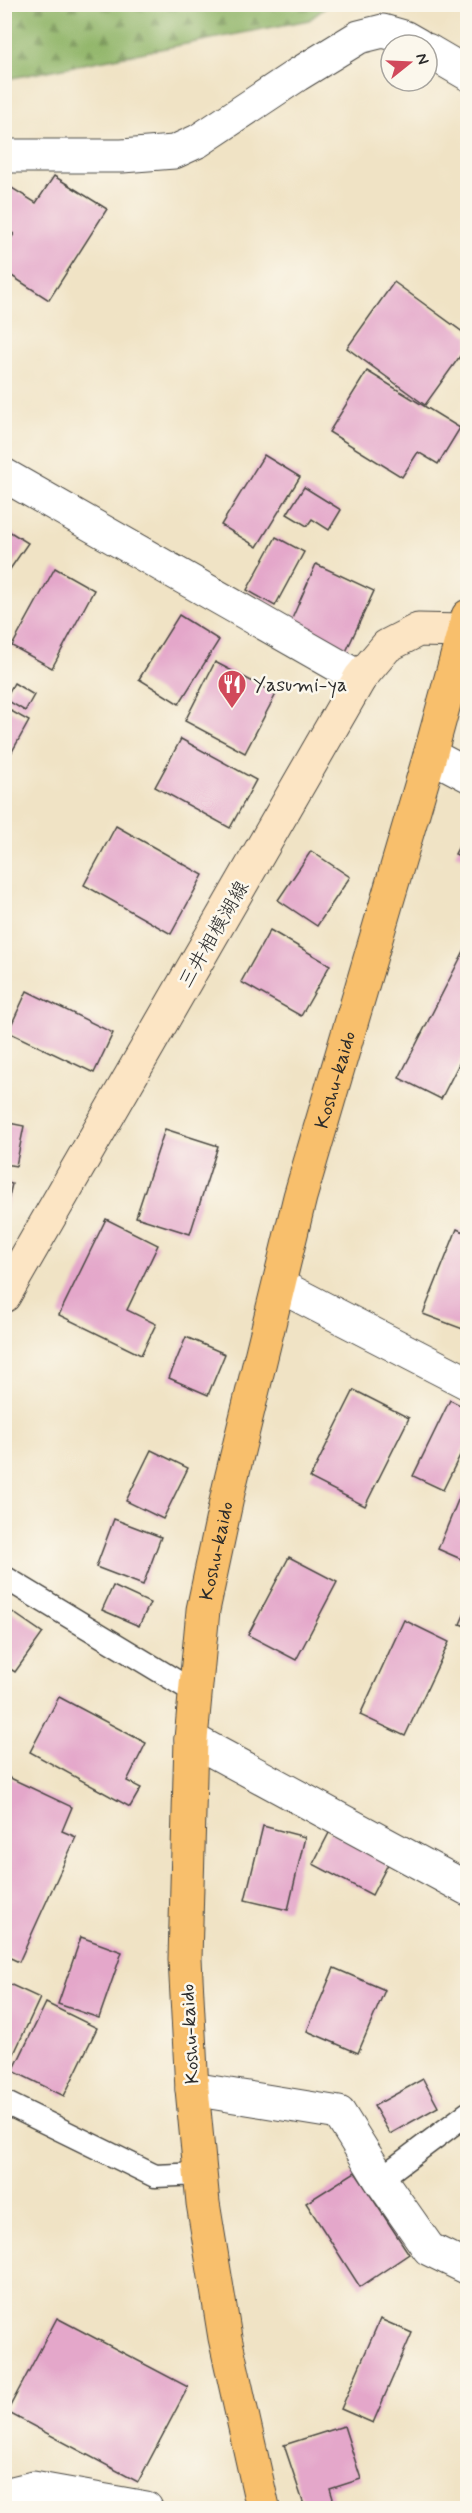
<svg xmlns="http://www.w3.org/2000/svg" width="472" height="2513" viewBox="0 0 472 2513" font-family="Mynerve,'Klee One',sans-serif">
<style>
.forest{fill:url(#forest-firs);stroke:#5e704a;stroke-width:1.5}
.building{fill:#e4a7ca}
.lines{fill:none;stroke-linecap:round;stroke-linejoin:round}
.lane-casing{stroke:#494742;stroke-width:25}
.street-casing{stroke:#494742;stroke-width:35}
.secondary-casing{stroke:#494742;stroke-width:35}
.highway-casing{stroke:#494742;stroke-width:35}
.lane{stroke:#fff;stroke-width:22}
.street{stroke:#fff;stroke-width:33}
.secondary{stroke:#fce5c4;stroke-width:33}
.highway{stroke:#f8bf6c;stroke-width:33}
.labels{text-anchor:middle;stroke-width:5;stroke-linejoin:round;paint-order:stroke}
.poi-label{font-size:20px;fill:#2b2b2b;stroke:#fbf7ec;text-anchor:start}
.street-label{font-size:20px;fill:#2b2b2b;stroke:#fbf7ec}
</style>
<defs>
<pattern id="forest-firs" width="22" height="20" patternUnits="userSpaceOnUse" patternTransform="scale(1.5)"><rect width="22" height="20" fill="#92b66a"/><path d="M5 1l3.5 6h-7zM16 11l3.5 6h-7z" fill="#779457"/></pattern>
</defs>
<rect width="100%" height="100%" fill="#fbf7ec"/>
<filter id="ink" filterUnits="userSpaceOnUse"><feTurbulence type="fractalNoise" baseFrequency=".0167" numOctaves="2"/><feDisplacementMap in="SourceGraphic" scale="12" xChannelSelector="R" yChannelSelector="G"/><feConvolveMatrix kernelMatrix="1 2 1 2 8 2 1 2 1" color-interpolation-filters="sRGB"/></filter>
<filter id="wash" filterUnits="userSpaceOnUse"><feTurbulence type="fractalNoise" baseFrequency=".008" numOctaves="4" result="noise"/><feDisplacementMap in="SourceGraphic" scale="24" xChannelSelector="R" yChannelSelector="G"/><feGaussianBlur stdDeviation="1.35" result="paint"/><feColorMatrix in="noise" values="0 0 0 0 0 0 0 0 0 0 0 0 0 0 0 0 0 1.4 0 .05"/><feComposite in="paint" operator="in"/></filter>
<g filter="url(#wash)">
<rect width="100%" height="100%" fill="#f0e3c5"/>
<polygon class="forest" points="4,5 5,4 329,5 309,20 12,78 5,77"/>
<g id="blocks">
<g class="building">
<polygon points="54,176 107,209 49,300 4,271 4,249 14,234 4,228 4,183 36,203"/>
<polygon points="394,282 468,336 468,345 425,405 347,348"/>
<polygon points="367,371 460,428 438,464 418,452 402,477 329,432"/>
<polygon points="264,455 300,477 257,547 221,525"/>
<polygon points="304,487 341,510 329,530 312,519 307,526 287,514"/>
<polygon points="4,528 28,543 4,578"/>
<polygon points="276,537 304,552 275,606 247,590"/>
<polygon points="316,564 374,591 344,656 287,630"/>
<polygon points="55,568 94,590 52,668 12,646"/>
<polygon points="179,615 219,640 179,704 139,679"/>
<polygon points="215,662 276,694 245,753 185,721"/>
<polygon points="14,683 34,695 25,711 5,699"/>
<polygon points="4,707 29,721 4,766"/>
<polygon points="181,739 256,780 230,828 155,787"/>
<polygon points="116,826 203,875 171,934 84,885"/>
<polygon points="468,829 468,860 455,854"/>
<polygon points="311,851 350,877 317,926 278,900"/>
<polygon points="270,930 330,965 301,1016 241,982"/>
<polygon points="468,943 468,1046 441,1099 399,1078"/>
<polygon points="27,991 113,1033 94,1073 8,1032"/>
<polygon points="4,1122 24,1126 16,1166 4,1164"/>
<polygon points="165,1129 218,1146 190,1234 136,1217"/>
<polygon points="4,1182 12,1184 5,1213 4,1213"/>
<polygon points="106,1219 158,1245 127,1310 156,1324 141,1355 59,1315"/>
<polygon points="457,1229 468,1234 468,1331 423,1314"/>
<polygon points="186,1337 225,1354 208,1395 169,1378"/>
<polygon points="354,1390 409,1418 365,1506 310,1478"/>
<polygon points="450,1400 468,1409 468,1439 443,1490 413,1476"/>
<polygon points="151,1450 188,1468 163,1519 126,1501"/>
<polygon points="461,1493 468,1495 468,1562 438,1549"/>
<polygon points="114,1519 161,1537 143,1585 96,1567"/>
<polygon points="289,1557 337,1582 296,1660 248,1635"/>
<polygon points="113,1586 150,1603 139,1626 102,1610"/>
<polygon points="468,1606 468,1627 460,1624"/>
<polygon points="8,1609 43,1633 15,1672 4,1665 4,1614"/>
<polygon points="404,1620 449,1642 405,1736 360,1715"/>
<polygon points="59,1697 146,1743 127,1781 141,1788 130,1807 30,1752"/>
<polygon points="4,1775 72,1807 62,1831 76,1837 19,1962 4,1955"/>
<polygon points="263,1826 305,1837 288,1910 245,1900"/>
<polygon points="330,1831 389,1862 372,1895 313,1864"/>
<polygon points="81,1937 122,1952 99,2018 58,2004"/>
<polygon points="334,1968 385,1990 358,2053 307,2031"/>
<polygon points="5,1982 40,1998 5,2073"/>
<polygon points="46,2003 97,2028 64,2096 13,2071"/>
<polygon points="423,2079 438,2107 390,2134 374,2106"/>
<polygon points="355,2172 409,2254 360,2287 306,2203"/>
<polygon points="57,2318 188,2387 138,2482 7,2412"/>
<polygon points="380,2319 412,2333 373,2423 341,2409"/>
<polygon points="344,2426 361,2479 330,2489 336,2508 305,2508 284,2445"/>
</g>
</g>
</g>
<g filter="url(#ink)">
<use href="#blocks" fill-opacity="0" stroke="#494742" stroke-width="1.5"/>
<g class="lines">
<g class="lane-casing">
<g id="lane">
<polyline points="4,1577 196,1693"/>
<polyline points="4,2102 155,2176 201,2174"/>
<polyline points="380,2179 468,2113"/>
</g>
</g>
<g class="street-casing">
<g id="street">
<polyline points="427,50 468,74"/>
<polyline points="4,156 122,156 174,152 198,141 297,75 359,37 383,31 404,37 418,45"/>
<polyline points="4,475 360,678"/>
<polyline points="430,755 468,775"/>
<polyline points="280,1286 468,1383"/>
<polyline points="191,1739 468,1889"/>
<polyline points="192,2089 339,2113 380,2179 429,2249 468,2268"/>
<polyline points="4,2495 33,2488 146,2508"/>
</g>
</g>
<g class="secondary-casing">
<polyline id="secondary" points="4,1296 360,678 387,646 418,630 463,631"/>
</g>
<g class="highway-casing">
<g id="highway">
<path id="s1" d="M263 2508 225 2338 203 2203 192 2089 185 1959 191 1739 203 1610 229 1488 300 1197 430 755 468 616"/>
</g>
</g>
<use href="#lane" class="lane"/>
<use href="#street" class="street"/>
<use href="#secondary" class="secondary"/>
<use href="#highway" class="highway"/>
</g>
</g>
<defs>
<g id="restaurant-pin" transform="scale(1.5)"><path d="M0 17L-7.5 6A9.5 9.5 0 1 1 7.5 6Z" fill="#d1495b" stroke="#fbf7ec"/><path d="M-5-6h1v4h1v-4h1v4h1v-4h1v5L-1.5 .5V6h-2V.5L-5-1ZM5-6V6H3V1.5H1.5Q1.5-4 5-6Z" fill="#fff"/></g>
</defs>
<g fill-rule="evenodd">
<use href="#restaurant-pin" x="232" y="684"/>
</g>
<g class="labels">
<g class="poi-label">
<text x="253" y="691">Yasumi-ya</text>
</g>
<g class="street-label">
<text transform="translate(213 934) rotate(-60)" y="7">三井相模湖線</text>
<text dy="7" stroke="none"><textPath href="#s1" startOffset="1452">Koshu-kaido</textPath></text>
<text dy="7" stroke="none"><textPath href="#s1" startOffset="966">Koshu-kaido</textPath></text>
<text transform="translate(189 2034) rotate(-93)" y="7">Koshu-kaido</text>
</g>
</g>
<rect width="472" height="2513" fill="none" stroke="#fbf7ec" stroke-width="24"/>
<g transform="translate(409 63) rotate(72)"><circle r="28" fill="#fbf7ec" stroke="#a8a59f" stroke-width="1.5"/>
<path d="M0-4.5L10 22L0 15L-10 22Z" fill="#d1495b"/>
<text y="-9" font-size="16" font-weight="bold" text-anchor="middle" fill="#2b2b2b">N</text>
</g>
</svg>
